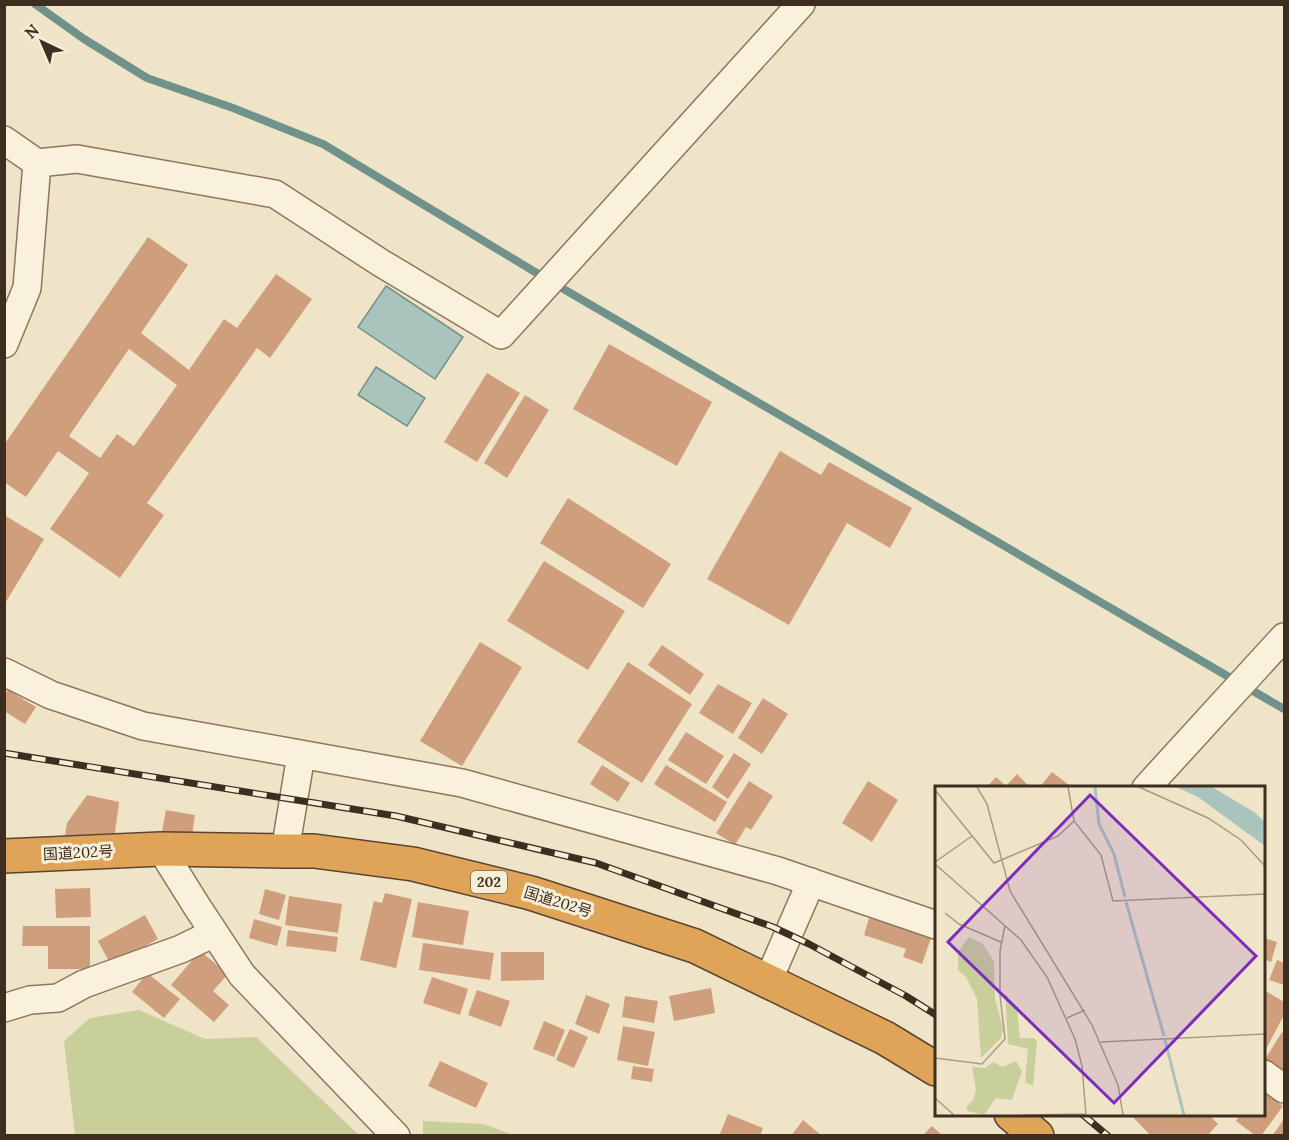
<svg xmlns="http://www.w3.org/2000/svg" width="1289" height="1140" viewBox="0 0 1289 1140" font-family="Lora,'Noto Sans JP',serif">
<style>
.green{fill:#c9cf9b}
.water{fill:#a9c4bc;stroke:#6f938a;stroke-width:1.5}
.lines{fill:none;stroke-linecap:round;stroke-linejoin:round}
.stream{stroke:#6f938a;stroke-width:8}
.building{fill:#cf9f7d;fill-rule:evenodd}
.street-casing{stroke:#8d765c;stroke-width:30}
.highway-casing{stroke:#5b4430;stroke-width:36}
.street{stroke:#faf1dc;stroke-width:27}
.highway{stroke:#e0a458;stroke-width:33}
.rail-casing{stroke:#3d2e20;stroke-width:7}
.rail{stroke:#f7eed8;stroke-width:4.5;stroke-dasharray:14;stroke-linecap:butt}
.labels{text-anchor:middle;stroke-width:6;stroke-linejoin:round;paint-order:stroke}
.shield{fill:#f7eed8;stroke:#756857;stroke-width:1.5}
.shield-label{font-size:14px;font-weight:bold;fill:#3d2e20}
.street-label{font-size:15px;fill:#3d2e20;stroke:#f7eed8}
.inset-river{fill:none;stroke:#a9c4bc;stroke-width:3}
.inset-road{fill:none;stroke:#a89b85;stroke-width:1.5}
.view{fill:#7b2cbf;fill-opacity:0.15;stroke:#7b2cbf;stroke-width:3}
.inset-edge{fill:none;stroke:#3d2e20;stroke-width:3}
</style>
<rect width="100%" height="100%" fill="#f0e4c8"/>
<g class="green">
<polygon points="139,1010 205,1039 256,1037 359,1135 75,1135 64,1041 90,1018"/>
<polygon points="423,1121 483,1124 514,1135 423,1135"/>
</g>
<g class="water">
<polygon points="386,286 463,337 435,379 358,327"/>
<polygon points="376,367 425,398 407,426 358,395"/>
</g>
<g class="lines">
<g class="stream">
<polyline points="35,4 84,39 147,78 233,108 323,144 545,278"/>
<polyline points="555,284 1284,709"/>
</g>
</g>
<g class="building">
<path d="M148 237 188 265 141 333 189 370 224 319 237 328 276 274 312 299 270 358 257 348 147 503 164 515 120 578 50 529 89 473 58 451 26 497 4 482V445ZM129 349 177 385 134 446 117 434 100 458 69 436Z"/>
<polygon points="609,344 712,402 677,466 573,409"/>
<polygon points="487,373 520,393 477,462 444,442"/>
<polygon points="525,395 549,410 507,478 484,463"/>
<polygon points="780,451 821,475 829,462 912,508 890,548 847,523 789,625 707,579"/>
<polygon points="568,498 671,564 643,608 540,543"/>
<polygon points="4,515 44,539 4,605"/>
<polygon points="544,561 625,611 588,670 507,621"/>
<polygon points="480,642 522,667 462,766 420,741"/>
<polygon points="662,645 704,674 690,695 648,665"/>
<polygon points="628,662 692,704 642,783 577,742"/>
<polygon points="718,684 752,703 733,734 699,713"/>
<polygon points="8,690 36,707 25,724 4,711 4,696"/>
<polygon points="763,698 788,714 762,754 738,738"/>
<polygon points="686,732 724,756 706,784 668,760"/>
<polygon points="734,753 751,764 728,799 712,787"/>
<polygon points="602,765 630,783 618,802 590,784"/>
<polygon points="666,765 727,802 715,822 654,784"/>
<polygon points="1052,772 1073,788 1039,788"/>
<polygon points="1017,774 1031,788 986,788 996,777 1006,786"/>
<polygon points="749,781 773,796 751,830 746,827 735,845 716,833"/>
<polygon points="868,781 898,800 872,842 842,823"/>
<polygon points="87,795 119,802 115,833 65,836 67,823"/>
<polygon points="166,810 195,815 192,836 162,831"/>
<polygon points="90,888 91,917 56,918 55,889"/>
<polygon points="265,889 286,895 279,920 259,914"/>
<polygon points="385,893 412,899 396,968 360,960 374,901 382,903"/>
<polygon points="289,896 342,904 338,933 285,925"/>
<polygon points="418,902 469,911 463,945 412,937"/>
<polygon points="145,915 158,939 111,965 98,941"/>
<polygon points="869,918 931,938 922,964 903,957 906,949 864,935"/>
<polygon points="254,919 282,927 277,946 249,938"/>
<polygon points="23,926 90,926 90,969 48,969 48,946 22,946"/>
<polygon points="288,930 338,937 336,952 286,946"/>
<polygon points="1264,938 1277,942 1271,962 1264,959"/>
<polygon points="423,943 494,953 490,980 419,970"/>
<polygon points="200,951 228,974 213,991 229,1005 214,1022 171,985"/>
<polygon points="501,952 544,952 544,980 501,981"/>
<polygon points="1277,960 1284,963 1284,985 1269,980"/>
<polygon points="147,973 180,999 164,1018 132,992"/>
<polygon points="432,977 468,989 460,1015 423,1003"/>
<polygon points="711,988 715,1013 674,1021 669,996"/>
<polygon points="477,990 510,1001 501,1027 468,1015"/>
<polygon points="1264,990 1284,1002 1284,1015 1264,1053"/>
<polygon points="586,995 610,1004 599,1034 575,1024"/>
<polygon points="625,996 658,1001 654,1023 622,1017"/>
<polygon points="544,1021 565,1030 554,1057 533,1049"/>
<polygon points="623,1026 655,1032 648,1066 617,1060"/>
<polygon points="570,1029 588,1037 574,1068 556,1060"/>
<polygon points="1282,1032 1284,1034 1284,1074 1264,1061"/>
<polygon points="440,1061 488,1083 476,1108 428,1086"/>
<polygon points="633,1066 654,1069 652,1082 631,1079"/>
<polygon points="1264,1092 1283,1106 1261,1136 1256,1136 1236,1121 1240,1114 1264,1114"/>
<polygon points="728,1114 763,1128 760,1136 719,1136"/>
<polygon points="1130,1114 1208,1114 1218,1124 1207,1136 1151,1136"/>
<polygon points="1284,1119 1284,1136 1272,1136"/>
<polygon points="803,1120 822,1136 791,1136"/>
<polygon points="932,1126 943,1136 924,1134"/>
</g>
<g class="lines">
<g class="street-casing">
<g id="street">
<polyline points="4,140 37,163 77,159 275,194 381,263 501,335 801,4"/>
<polyline points="4,344 27,288 37,163"/>
<polyline points="4,672 51,695 143,726 462,783 778,871 936,925"/>
<polyline points="1146,788 1284,637"/>
<polyline points="161,849 196,905 242,975 396,1136"/>
<polyline points="285,851 301,755"/>
<polyline points="768,981 811,882"/>
<polyline points="4,1008 30,1000 58,998 84,984 181,949 214,933"/>
<polyline points="1264,1074 1284,1089"/>
</g>
</g>
<g class="highway-casing">
<g id="highway">
<polyline points="4,856 161,849 285,851 314,851 413,864 531,893 695,946 885,1038 936,1069"/>
<polyline points="1011,1114 1037,1136"/>
</g>
</g>
<use href="#street" class="street"/>
<use href="#highway" class="highway"/>
<g class="rail-casing">
<g id="rail">
<polyline points="4,753 396,816 596,863 773,927 809,944 906,996 936,1015"/>
<polyline points="1082,1114 1108,1136"/>
</g>
</g>
<use href="#rail" class="rail"/>
</g>
<g class="labels">
<rect class="shield" x="471" y="871" width="36" height="22" rx="4.5"/>
<g class="shield-label">
<text x="489" y="887">202</text>
</g>
<g class="street-label">
<text transform="translate(78 853) rotate(-3)" y="5">国道202号</text>
<text transform="translate(558 902) rotate(17)" y="5">国道202号</text>
</g>
</g>
<g transform="translate(935 786)">
<rect width="330" height="330" fill="#f0e4c8"/>
<path d="M34 151 47 157 59 175 60 213 68 242 66 252 46 272 42 213 31 191 23 184V166ZM70 207 82 223 85 252H99L102 255 98 300 90 296 93 263 73 258ZM81 275 87 285 77 314 61 312 49 329 33 325 31 321 38 314 41 304 37 281 50 282 58 276 67 281Z" fill="#c9cf9b"/>
<path d="M241 1H277L319 26 330 36V60L263 11Z" fill="#a9c4bc"/>
<path class="inset-river" d="M160 1 164 38 179 68 190 111M191 116 229 250M230 254 249 329"/>
<path class="inset-road" d="M42 1 52 18 75 105 157 239 183 299 188 329M133 1 139 35 166 69 178 115 330 108M204 1 273 32 306 54 330 80M0 4 59 77 123 50 139 35M0 76 37 50M0 78 86 154 112 191 140 253 147 280 151 329M10 127 24 138 66 156M132 232 150 224M166 256 330 248M0 272 47 278 70 253 65 209V165L70 139M0 312 19 329M87 329 151 328"/>
<path class="view" d="M155 9 321 170 179 317 13 156Z"/>
<rect width="330" height="330" class="inset-edge"/>
</g>
<rect width="1289" height="1140" fill="none" stroke="#3d2e20" stroke-width="12"/>
<g transform="translate(42 42) rotate(316)" stroke="#f7eed8" stroke-width="4.5" paint-order="stroke">
<path d="M0-4.5L10 22L0 15L-10 22Z" fill="#3d2e20"/>
<text y="-9" font-size="16" font-weight="bold" text-anchor="middle" fill="#3d2e20">N</text>
</g>
</svg>
